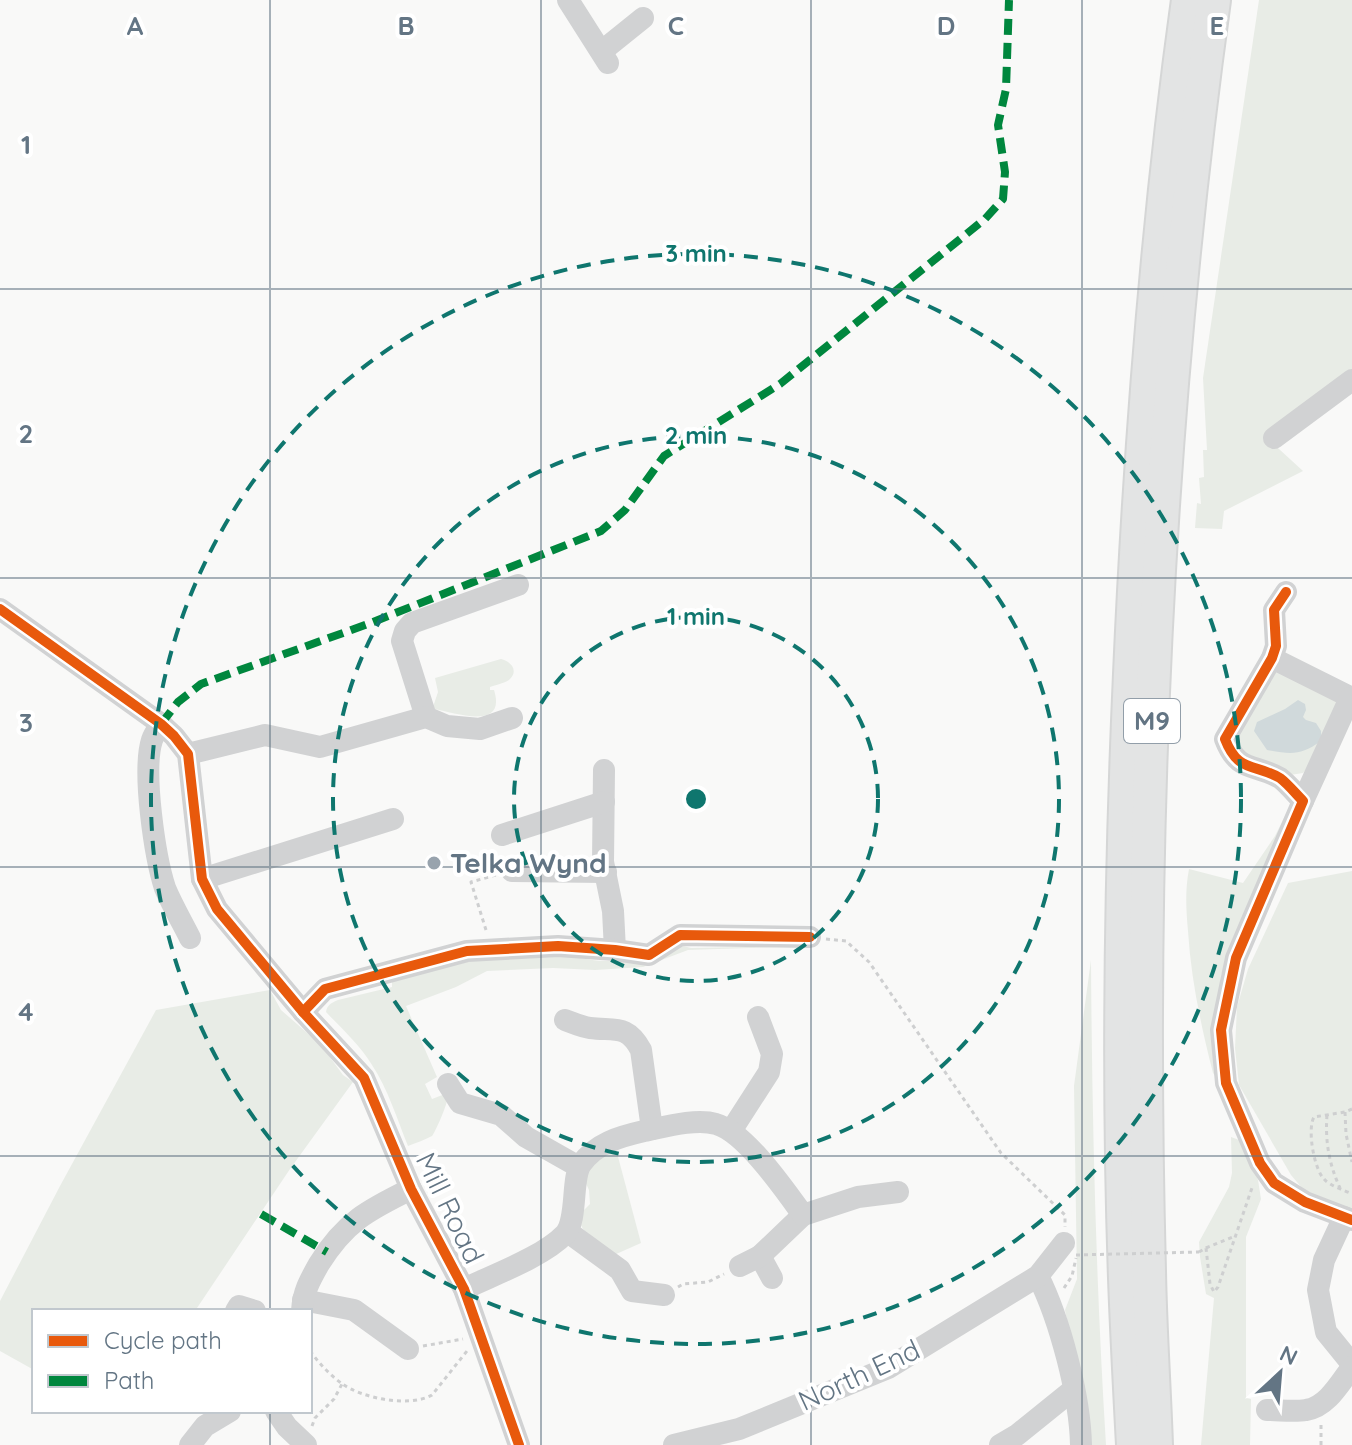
<svg xmlns="http://www.w3.org/2000/svg" width="1352" height="1445" viewBox="0 0 1352 1445" font-family="Quicksand,sans-serif">
<style>
.green{fill:#e8ece6}
.water{fill:#d0d9db}
.lines{fill:none;stroke-linecap:round;stroke-linejoin:round}
.highway-casing{stroke:#d5d6d6;stroke-width:36}
.path{stroke:#cecfd0;stroke-width:3;stroke-dasharray:4 4;stroke-linecap:butt}
.minor{stroke:#d1d2d3;stroke-width:22}
.highway{stroke:#e3e4e4;stroke-width:32}
.path-bridge{stroke:#cecfd0;stroke-width:3;stroke-dasharray:4 4;stroke-linecap:butt}
.quiet{stroke:#00873e;stroke-width:8;stroke-dasharray:16 8;stroke-linecap:butt}
.cycleway-casing{stroke:#fff;stroke-width:15}
.cycleway{stroke:#e8590c;stroke-width:10}
.grid{fill:none;stroke:#637584;stroke-width:2;stroke-opacity:0.55}
.ring{fill:none;stroke:#0f766e;stroke-width:4;stroke-dasharray:14 10}
.poi-dot{fill:#98a3ad;stroke:#fff;stroke-width:3}
.labels{text-anchor:middle;stroke-width:8;stroke-linejoin:round;paint-order:stroke}
.shield{fill:#fff;stroke:#929ea9;stroke-width:2}
.shield-label{font-size:26px;font-weight:bold;fill:#637584}
.poi-label{font-size:28px;font-weight:bold;fill:#637584;stroke:#fff;text-anchor:start}
.street-label{font-size:28px;fill:#637584;stroke:#fff}
.grid-label{font-size:26px;text-anchor:middle;font-weight:bold;fill:#637584;stroke:#fff;stroke-width:8;stroke-linejoin:round;paint-order:stroke}
.centre{fill:#0f766e;stroke:#fff;stroke-width:4}
.ring-label{font-size:24px;text-anchor:middle;font-weight:bold;fill:#0f766e;stroke:#fff;stroke-width:8;stroke-linejoin:round;paint-order:stroke}
</style>
<rect width="100%" height="100%" fill="#f9f9f8"/>
<g class="green">
<polygon points="1259,0 1352,0 1352,371 1267,438 1303,471 1224,511 1222,529 1195,528 1197,503 1201,504 1199,478 1204,477 1203,450 1207,450 1203,378"/>
<path d="M501 659C510 661 519 670 510 679 506 683 495 685 490 687V690H494C507 731 455 713 435 709L433 707 438 692 435 678Z"/>
<polygon points="1277,665 1342,699 1315,762 1303,773 1290,775 1248,756 1238,746 1236,738"/>
<path d="M1287 812 1291 814 1221 975 1216 1016 1218 1080 1213 1073C1201 1026 1191 979 1188 931 1186 909 1185 890 1189 869L1243 883 1275 836Z"/>
<polygon points="1352,871 1352,1212 1308,1195 1291,1175 1239,1085 1235,1048 1237,1007 1248,969 1288,883"/>
<path d="M679 945 691 948 808 946 688 950 643 967 595 970 553 968 487 971 456 987 406 1006 437 1077 425 1084 432 1099 445 1094C446 1096 447 1098 447 1100 447 1105 435 1133 432 1136 425 1140 415 1143 408 1146 397 1119 388 1089 372 1065 360 1045 342 1029 326 1012 327 1005 331 1003 338 1000L392 987V981L471 961 573 956C614 968 641 956 679 945Z"/>
<path d="M1091 960C1092 1122 1096 1284 1106 1445H1084L1083 1401 1065 1310 1077 1279 1074 1086Z"/>
<polygon points="270,990 281,1010 321,1045 343,1075 353,1082 290,1169 195,1311 34,1311 34,1370 0,1351 0,1301 60,1186 156,1010"/>
<polygon points="1231,1137 1242,1141 1258,1180 1261,1199 1246,1237 1246,1398 1251,1399 1250,1445 1201,1445 1214,1298 1206,1294 1200,1257 1199,1242 1229,1187 1232,1173"/>
<polygon points="604,1153 617,1153 641,1243 614,1255 583,1229 580,1223 583,1211 590,1204 589,1190 583,1177"/>
</g>
<path class="water" d="M1298 700 1305 704 1306 710 1303 717 1306 720 1316 723 1321 731V741C1300 756 1291 754 1267 750L1254 731 1257 722 1285 709Z"/>
<g class="lines">
<g class="highway-casing">
<g id="highway">
<path d="M1133 1445C1130 1389 1127 1334 1125 1278 1118 1077 1121 875 1130 674 1140 449 1157 223 1188 0"/>
<path d="M1156 1445C1154 1387 1150 1329 1149 1271 1138 847 1156 420 1214 0"/>
</g>
</g>
<g class="path">
<polyline points="486,930 471,882 496,875"/>
<polyline points="826,939 846,941 869,962 1001,1153 1065,1215 1065,1227"/>
<path d="M1352 1109 1345 1112 1314 1117C1307 1129 1314 1169 1324 1179 1330 1186 1344 1190 1352 1194"/>
<polyline points="1345,1112 1346,1134 1352,1162"/>
<path d="M1327 1115C1325 1141 1329 1164 1340 1188"/>
<polyline points="1206,1248 1235,1236"/>
<polyline points="1199,1252 1206,1248 1210,1284 1214,1292 1218,1287 1253,1185"/>
<polyline points="678,1287 683,1284 708,1282 724,1274"/>
<polyline points="1064,1288 1072,1276 1076,1258"/>
<polyline points="423,1346 463,1339"/>
<path d="M310 1351C319 1363 329 1374 341 1383 361 1398 409 1408 432 1395L467 1351"/>
<polyline points="1321,1425 1321,1445"/>
<polyline points="312,1426 315,1418 334,1399 342,1384"/>
</g>
<g class="minor">
<polyline points="568,0 608,63"/>
<polyline points="602,51 643,18"/>
<polyline points="1274,438 1352,380"/>
<path d="M1286 592 1274 610 1276 646 1272 658 1225 739C1238 773 1254 763 1280 778 1288 784 1296 794 1303 801"/>
<polyline points="0,609 161,724 174,736 188,754 202,879 217,909 303,1012 364,1078 411,1189 464,1289 519,1445"/>
<polyline points="1272,658 1352,698"/>
<polyline points="1350,698 1303,801 1236,958 1221,1030 1226,1083 1260,1163 1274,1183 1305,1202 1352,1220"/>
<polyline points="426,717 402,641 405,631 412,623 518,585"/>
<path d="M161 724C158 729 154 734 152 740 142 771 155 857 165 888 172 905 182 922 190 938"/>
<polyline points="188,754 265,735 320,747 426,717 447,726 480,729 512,718"/>
<polyline points="604,770 603,862 613,911 615,950"/>
<polyline points="502,835 604,802"/>
<polyline points="512,871 606,872"/>
<polyline points="202,879 393,819"/>
<polyline points="303,1012 325,989 467,951 558,946 615,950 649,955 680,935 810,937"/>
<path d="M565 1020C573 1023 582 1027 590 1028 615 1031 627 1024 641 1050L652 1129"/>
<polyline points="448,1084 460,1103 501,1115 526,1137 579,1167"/>
<polyline points="731,1131 769,1072 772,1054 758,1017"/>
<polyline points="1344,1217 1324,1260 1318,1290 1326,1332 1352,1364"/>
<polyline points="568,1232 620,1270 632,1291 664,1295"/>
<polyline points="760,1256 772,1278"/>
<polyline points="740,1266 760,1256 803,1215 858,1197 898,1192"/>
<path d="M1038 1276C1060 1320 1080 1396 1081 1445"/>
<path d="M464 1289C493 1275 543 1257 565 1234 578 1220 571 1178 581 1164 597 1143 618 1137 644 1131 664 1127 696 1118 716 1124 745 1132 785 1190 803 1215"/>
<polyline points="303,1300 354,1310 408,1349"/>
<polyline points="236,1311 239,1306 255,1311"/>
<path d="M302 1311C303 1292 310 1280 319 1264 345 1222 368 1210 411 1189"/>
<path d="M1267 1410C1280 1410 1294 1412 1306 1410 1327 1407 1340 1383 1352 1367"/>
<polyline points="276,1411 287,1427 306,1445"/>
<polyline points="190,1445 205,1426 230,1411"/>
<polyline points="674,1445 739,1429 888,1368 1038,1276 1064,1243"/>
<polyline points="1000,1445 1017,1435 1074,1389"/>
</g>
<use href="#highway" class="highway"/>
<polyline class="path-bridge" points="1076,1255 1199,1252"/>
<g class="quiet">
<polyline points="161,724 178,702 201,684 368,624 601,531 625,510 664,456 780,384 985,219 1003,199 1005,172 998,125 1006,89 1009,0"/>
<polyline points="261,1214 327,1252"/>
</g>
<g class="cycleway-casing">
<g id="cycleway">
<path d="M1286 592 1274 610 1276 646 1272 658 1225 739C1238 773 1254 763 1280 778 1288 784 1296 794 1303 801L1236 958 1221 1030 1226 1083 1260 1163 1274 1183 1305 1202 1352 1220"/>
<polyline points="0,609 161,724 174,736 188,754 202,879 217,909 303,1012 364,1078 411,1189 464,1289 519,1445"/>
<polyline points="303,1012 325,989 467,951 558,946 615,950 649,955 680,935 810,937"/>
</g>
</g>
<use href="#cycleway" class="cycleway"/>
</g>
<path class="grid" d="M270 0V1311M541 0V1445M811 0V1445M1082 0V1445M0 289H1352M0 578H1352M0 867H1352M0 1156H1352M270 1411V1445"/>
<g class="ring">
<circle cx="696" cy="799" r="182"/>
<circle cx="696" cy="799" r="363"/>
<circle cx="696" cy="799" r="545"/>
</g>
<circle class="poi-dot" cx="434" cy="863" r="8"/>
<g class="labels">
<rect class="shield" x="1124" y="699" width="56" height="44" rx="6"/>
<g class="shield-label">
<text x="1152" y="730">M9</text>
</g>
<g class="poi-label">
<text x="450" y="873">Telka Wynd</text>
</g>
<g class="street-label">
<text transform="translate(450 1208) rotate(64)" y="10">Mill Road</text>
<text transform="translate(859 1375) rotate(-25)" y="10">North End</text>
</g>
</g>
<g class="grid-label">
<text x="135" y="35">A</text>
<text x="406" y="35">B</text>
<text x="676" y="35">C</text>
<text x="946" y="35">D</text>
<text x="1217" y="35">E</text>
<text x="26" y="154">1</text>
<text x="26" y="443">2</text>
<text x="26" y="732">3</text>
<text x="26" y="1021">4</text>
</g>
<circle cx="696" cy="799" r="12" class="centre"/>
<g class="ring-label">
<text x="696" y="262">3 min</text>
<text x="696" y="444">2 min</text>
<text x="696" y="625">1 min</text>
</g>
<rect x="32" y="1309" width="280" height="104" fill="#ffffff" stroke="#c1c8ce" stroke-width="2"/>
<rect x="48" y="1335" width="40" height="12" fill="#e8590c" stroke="#c1c8ce" stroke-width="2"/>
<text x="104" y="1349" font-size="24" fill="#637584">Cycle path</text>
<rect x="48" y="1375" width="40" height="12" fill="#00873e" stroke="#c1c8ce" stroke-width="2"/>
<text x="104" y="1389" font-size="24" fill="#637584">Path</text>
<g transform="translate(1280 1373) rotate(26)" stroke="#ffffff" stroke-width="6" paint-order="stroke">
<path d="M0-6L14 30L0 20L-14 30Z" fill="#637584"/>
<text y="-12" font-size="22" font-weight="bold" text-anchor="middle" fill="#637584">N</text>
</g>
</svg>
